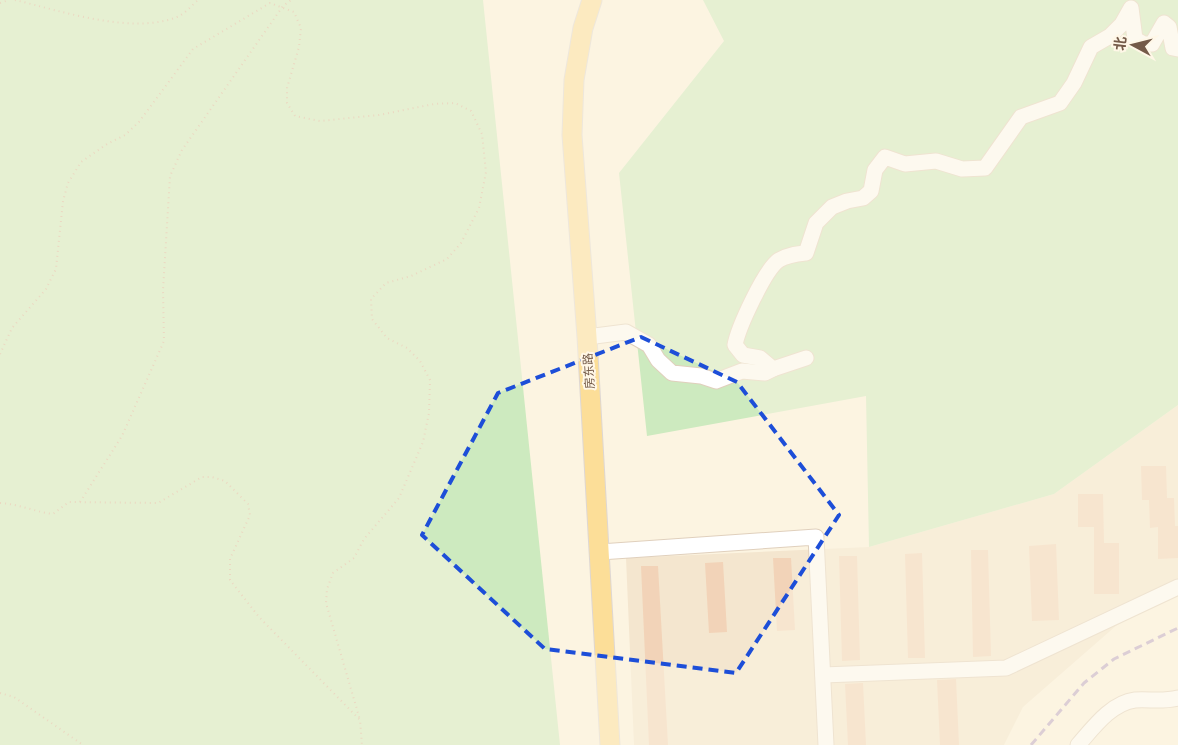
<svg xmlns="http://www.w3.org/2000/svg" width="1178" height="745" viewBox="0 0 1178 745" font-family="'IBM Plex Sans','Noto Sans SC',sans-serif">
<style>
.residential{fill:#f4e6cf}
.green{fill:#cdeabf}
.building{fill:#f2d3b8}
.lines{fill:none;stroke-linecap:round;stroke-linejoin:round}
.minor-casing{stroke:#e0d0bd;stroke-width:17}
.major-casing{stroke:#ded7d3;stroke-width:21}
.path{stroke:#d7b79b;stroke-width:2;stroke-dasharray:1 4;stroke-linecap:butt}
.minor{stroke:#fff;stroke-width:15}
.major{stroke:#fcde98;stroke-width:19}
.rail{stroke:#b7a0c5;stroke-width:3;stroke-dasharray:8 5;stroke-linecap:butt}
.marked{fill:none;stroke:#1d4ed8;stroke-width:4;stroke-dasharray:10 6;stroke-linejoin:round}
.labels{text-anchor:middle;stroke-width:4;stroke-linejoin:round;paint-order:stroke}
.street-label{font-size:12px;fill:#745a48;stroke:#fff7e7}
</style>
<rect width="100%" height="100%" fill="#fcf4e1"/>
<polygon class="residential" points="1178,405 1178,592 1117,625 1023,707 1004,745 634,745 626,558 869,547 1054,494"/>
<g class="green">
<polygon points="0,0 483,0 560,745 0,745"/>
<polygon points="703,0 1178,0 1178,405 1054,494 869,547 866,396 647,436 619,173 724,41"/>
</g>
<g class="building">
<polygon points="1141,466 1166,466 1167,498 1174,498 1175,526 1178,526 1178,558 1158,559 1158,527 1150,528 1149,500 1142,500"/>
<polygon points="1078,494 1103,494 1104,543 1119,543 1119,594 1094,594 1094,527 1078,527"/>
<polygon points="1056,544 1059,620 1032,621 1029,546"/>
<polygon points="971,550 988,550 991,656 973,657"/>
<polygon points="922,553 925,658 908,658 905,554"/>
<polygon points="839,556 857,556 860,660 842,661"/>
<polygon points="773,558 791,558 795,630 777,631"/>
<polygon points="723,562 727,632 709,633 705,563"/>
<polygon points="641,566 658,566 668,745 649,745"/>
<polygon points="956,679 959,745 940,745 937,680"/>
<polygon points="863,683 866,745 848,745 845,684"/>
</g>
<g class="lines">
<g class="minor-casing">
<g id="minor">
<polyline points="587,337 626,332 649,345 658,360 672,373 701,376 716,381 742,371 765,373 773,369"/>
<path d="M806 358 773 369 760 358 743 355 735 345C738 328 765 269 779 260 787 255 797 254 806 253L816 223 832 207 847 201 863 198 871 191 875 170 885 157 905 164 936 161 962 169 985 168 1021 117 1060 103 1074 83 1091 47 1110 36 1122 24 1131 8 1135 39 1144 44H1152L1164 23 1169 27 1173 48 1178 49"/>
<polyline points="600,552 816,537 826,745"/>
<polyline points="823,675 1006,668 1178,587"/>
<path d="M1078 745C1093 728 1111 703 1135 700 1150 699 1163 702 1178 698"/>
</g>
</g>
<g class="major-casing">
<polyline id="major" points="592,0 583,28 574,80 572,135 587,337 610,745"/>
</g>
<g class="path">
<path d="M15 0C61 11 132 35 177 17 185 14 192 5 198 0"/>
<polyline points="0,3 9,0"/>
<polyline points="0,354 12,328 46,289 56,269 63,201 68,183 81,162 107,144 125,135 139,122 193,49 270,3 294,12 301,28 299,47 287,88 287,103 295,116 320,121 379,115 434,104 455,103 471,111 482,134 486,172 479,208 461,243 447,259 411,276 386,283 371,299 372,319 387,338 407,348 420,361 430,380 429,413 423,442 399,498 364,539 354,558 333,573 327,589 326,603 360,720"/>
<polyline points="80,502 122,436 164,341 163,290 170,176 182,150 283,6 291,0"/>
<path d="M0 503C19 504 35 512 53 514L69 502 158 503 202 477H212L225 481 248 504 250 515 230 559V580L259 617 360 720 362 745"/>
<polyline points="0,693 14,697 83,745"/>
</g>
<use href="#minor" class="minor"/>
<use href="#major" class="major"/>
<polyline class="rail" points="1031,745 1084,683 1114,659 1178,628"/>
</g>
<path d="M0 0H1178V745H0ZM641 337 737 382 839 515 736 673 545 649 422 535 498 393Z" fill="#fcf4e1" fill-opacity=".55" fill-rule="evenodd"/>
<path class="marked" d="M641 337 737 382 839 515 736 673 545 649 422 535 498 393Z"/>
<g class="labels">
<g class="street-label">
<text transform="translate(589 371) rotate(-94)" y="4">房东路</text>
</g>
</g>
<g transform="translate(1133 45) rotate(277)" stroke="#fff7e7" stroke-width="4" paint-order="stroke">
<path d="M0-4L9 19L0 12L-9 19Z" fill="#745a48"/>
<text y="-8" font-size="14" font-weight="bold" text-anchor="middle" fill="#745a48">北</text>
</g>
</svg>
